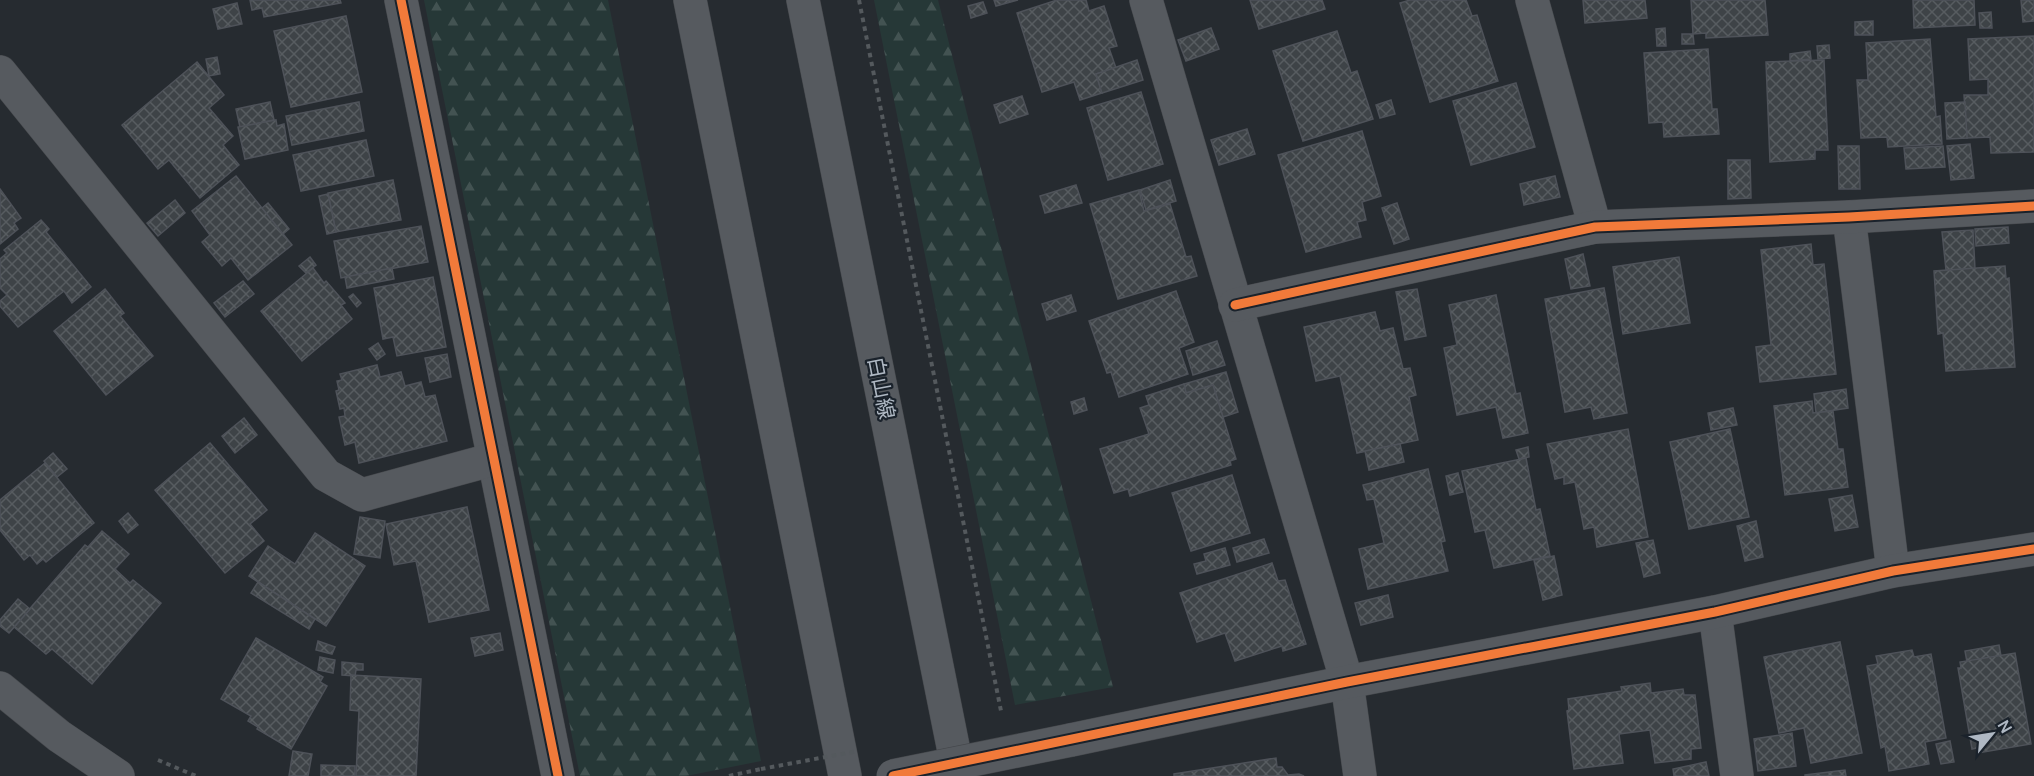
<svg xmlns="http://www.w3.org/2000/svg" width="2034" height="776" viewBox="0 0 2034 776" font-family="Manrope,'Noto Sans JP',sans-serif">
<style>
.forest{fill:url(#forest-firs)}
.building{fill:url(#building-cross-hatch);stroke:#4e5259;stroke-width:1.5}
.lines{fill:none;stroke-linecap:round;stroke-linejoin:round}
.minor-casing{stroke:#44474b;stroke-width:34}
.path{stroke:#54595d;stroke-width:4;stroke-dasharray:4.5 4.5;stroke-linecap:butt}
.minor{stroke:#565a5f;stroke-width:33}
.minor-bridge-casing{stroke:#44474b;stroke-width:34;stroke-linecap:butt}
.path-bridge{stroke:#54595d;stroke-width:4;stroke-dasharray:4.5 4.5;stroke-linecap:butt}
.minor-bridge{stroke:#565a5f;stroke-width:33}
.cycleway-casing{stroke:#1a222b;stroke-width:13}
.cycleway{stroke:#f17a3a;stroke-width:9}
.labels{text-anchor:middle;stroke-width:4.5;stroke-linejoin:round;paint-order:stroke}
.street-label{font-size:21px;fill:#afb8c3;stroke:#1a222b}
</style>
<defs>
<pattern id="forest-firs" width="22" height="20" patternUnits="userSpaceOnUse" patternTransform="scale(1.5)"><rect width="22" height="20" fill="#263837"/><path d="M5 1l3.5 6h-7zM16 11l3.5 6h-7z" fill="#435352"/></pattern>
<pattern id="building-cross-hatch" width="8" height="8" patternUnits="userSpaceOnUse" patternTransform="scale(1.5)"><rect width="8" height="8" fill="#3e4347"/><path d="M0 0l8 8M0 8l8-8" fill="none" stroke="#575c60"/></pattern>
</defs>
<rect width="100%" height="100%" fill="#262b30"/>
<g class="forest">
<polygon points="424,0 608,0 761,761 686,776 580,776"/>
<polygon points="874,0 938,0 1113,687 1015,705"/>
</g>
<g class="building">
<polygon points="250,0 340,0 341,3 264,17 262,8 252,10"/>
<polygon points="994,0 1018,0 996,6"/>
<polygon points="1057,0 1086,0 1089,11 1104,6 1117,46 1109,48 1116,68 1096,74 1102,93 1080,100 1074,82 1042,92 1017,13"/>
<polygon points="1250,0 1322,0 1325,9 1259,29"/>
<polygon points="1410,0 1466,0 1472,16 1477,15 1498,81 1430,102 1400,3"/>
<polygon points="1583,0 1645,0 1647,18 1585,23"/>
<polygon points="1691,0 1765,0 1768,35 1706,38 1706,33 1693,34"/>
<polygon points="1913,0 1974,0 1975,25 1914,28"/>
<polygon points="2021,0 2034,0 2034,21 2023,22"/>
<polygon points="983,2 987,13 971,18 968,6"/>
<polygon points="237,3 242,24 218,29 213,9"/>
<polygon points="1991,12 1992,28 1980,28 1979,13"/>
<polygon points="346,16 362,92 291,107 274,31"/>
<polygon points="1873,21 1873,35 1855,35 1855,22"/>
<polygon points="1211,28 1219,49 1186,61 1178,40"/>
<polygon points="1665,28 1666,46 1657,46 1656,29"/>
<polygon points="1337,31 1351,73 1357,71 1373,119 1303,141 1273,51"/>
<polygon points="1682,34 1693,34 1694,44 1682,44"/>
<polygon points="2034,36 2034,152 1991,153 1990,137 1967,138 1964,95 1988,95 1988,79 1970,80 1968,39"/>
<polygon points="1930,39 1936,117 1940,116 1942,144 1888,147 1887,137 1861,138 1857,80 1868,80 1866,43"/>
<polygon points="1829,45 1830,58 1818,59 1817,46"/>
<polygon points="1708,49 1712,109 1717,109 1719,134 1664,137 1663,122 1649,123 1644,53"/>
<polygon points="1810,51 1811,59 1790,61 1790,54"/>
<polygon points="217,57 220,74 209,76 206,59"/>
<polygon points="1137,60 1143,80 1102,93 1096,74"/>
<polygon points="1824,60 1828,150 1815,150 1815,159 1770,162 1766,62"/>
<polygon points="197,62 224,95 209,108 233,136 223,145 239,165 200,198 169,160 158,169 122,125"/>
<polygon points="1516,83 1535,147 1471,165 1453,101"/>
<polygon points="1141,92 1163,164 1108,180 1087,108"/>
<polygon points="1022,96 1028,114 1000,123 994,105"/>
<polygon points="1391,100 1395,114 1380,118 1376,105"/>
<polygon points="270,102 274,120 240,127 236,109"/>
<polygon points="359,102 364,131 292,145 286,116"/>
<polygon points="1965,102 1967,138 1947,139 1945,103"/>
<polygon points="276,120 277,126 284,124 288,150 245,159 238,127"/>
<polygon points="1247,129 1255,154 1219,165 1211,140"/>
<polygon points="1362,131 1381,196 1362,202 1366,220 1357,222 1361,237 1306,252 1278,155"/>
<polygon points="366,140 374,176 301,191 293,155"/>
<polygon points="1970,144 1974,178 1951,180 1947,146"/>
<polygon points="1838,146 1859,146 1860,189 1839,189"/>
<polygon points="1943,146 1945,167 1906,169 1904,148"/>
<polygon points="1728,160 1750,160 1751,198 1728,199"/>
<polygon points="236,176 292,245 248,280 231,258 222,266 202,242 210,235 192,211"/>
<polygon points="1555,176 1560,197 1524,205 1520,184"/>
<polygon points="393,180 401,220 336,232 328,193"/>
<polygon points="1170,180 1176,201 1146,210 1140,190"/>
<polygon points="1076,185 1082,203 1045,213 1040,196"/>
<polygon points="0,189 21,218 14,223 18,229 0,244"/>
<polygon points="1139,190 1144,211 1170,204 1186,257 1191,256 1197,276 1118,299 1090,204"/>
<polygon points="328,194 336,232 327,234 319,196"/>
<polygon points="175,200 185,213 158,236 147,223"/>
<polygon points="268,203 289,229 283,234 262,208"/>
<polygon points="1397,203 1409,239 1394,244 1382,208"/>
<polygon points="41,220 49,229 46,232 91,287 72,303 64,291 18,327 0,306 0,301 7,295 0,288 0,259 7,253 4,250"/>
<polygon points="421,226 428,262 341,278 334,241"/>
<polygon points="2008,227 2009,243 1976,246 1975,229"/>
<polygon points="1973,230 1975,269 1946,270 1942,232"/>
<polygon points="1811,244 1813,265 1824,264 1836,374 1760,382 1756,347 1771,345 1761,250"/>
<polygon points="1583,254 1590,286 1571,289 1565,259"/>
<polygon points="310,257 316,265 306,273 299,266"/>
<polygon points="1679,257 1690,323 1623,334 1613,267"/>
<polygon points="2005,266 2006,279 2009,278 2015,367 1946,371 1943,333 1938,334 1934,271"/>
<polygon points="313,268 324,283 326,281 345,303 341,305 352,319 302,361 261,311"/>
<polygon points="392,268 394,279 347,288 345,277"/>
<polygon points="433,277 446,347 397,356 393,337 383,339 374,288"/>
<polygon points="243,281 254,294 225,317 214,303"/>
<polygon points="1604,288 1627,413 1594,419 1591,407 1565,412 1545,299"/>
<polygon points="105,289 124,313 120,316 153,356 106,395 54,331"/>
<polygon points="1417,289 1426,336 1405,340 1396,292"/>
<polygon points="1176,291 1194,342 1179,348 1188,374 1119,397 1111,372 1107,373 1089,321"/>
<polygon points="353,294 361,303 357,307 349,297"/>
<polygon points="1071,295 1076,311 1047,320 1042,304"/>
<polygon points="1496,295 1516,394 1520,393 1528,433 1503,438 1496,407 1457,415 1444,348 1457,345 1449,305"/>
<polygon points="1375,312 1380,331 1393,328 1403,369 1410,368 1416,395 1409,397 1418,440 1357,453 1340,376 1316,381 1304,327"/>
<polygon points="1217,341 1225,365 1193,375 1186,351"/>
<polygon points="378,343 385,354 377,360 369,349"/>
<polygon points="447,354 451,377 430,382 425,358"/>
<polygon points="377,365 380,377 401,372 405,386 421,382 425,397 435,395 447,441 359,463 355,442 345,445 339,417 345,416 344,408 340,409 336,391 339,390 337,381 342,380 340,374"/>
<polygon points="1226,372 1238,412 1223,417 1213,385 1186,393 1184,384"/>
<polygon points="1184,384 1186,393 1213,385 1236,459 1230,461 1231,465 1130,496 1128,489 1114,493 1100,449 1149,434 1140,408 1149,405 1146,396"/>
<polygon points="1846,389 1848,408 1816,413 1814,394"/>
<polygon points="1084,398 1087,410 1074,414 1071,402"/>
<polygon points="1812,401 1813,413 1833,411 1838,449 1843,449 1848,487 1785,495 1774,406"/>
<polygon points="1733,408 1737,425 1711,430 1708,413"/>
<polygon points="244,418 257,435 235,453 222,436"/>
<polygon points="1628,429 1648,537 1597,547 1594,527 1584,529 1575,482 1564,484 1564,477 1555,479 1547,444"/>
<polygon points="1730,429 1749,517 1689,529 1670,442"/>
<polygon points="210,443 267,510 250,524 264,541 225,573 155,490"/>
<polygon points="1400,444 1404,462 1369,470 1365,451"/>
<polygon points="1528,447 1529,457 1519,459 1516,450"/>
<polygon points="53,453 67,469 57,477 44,461"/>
<polygon points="1526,458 1536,510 1540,509 1550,556 1494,568 1485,530 1475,532 1462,471"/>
<polygon points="45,463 94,523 46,562 43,559 37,564 30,555 24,560 0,530 0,500"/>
<polygon points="1428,469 1445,541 1441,542 1448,571 1368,589 1359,549 1384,543 1374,499 1367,500 1363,485"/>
<polygon points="1458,473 1463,492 1450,495 1446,476"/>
<polygon points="1232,475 1250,533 1191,551 1172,493"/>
<polygon points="1852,495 1858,527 1835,531 1829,499"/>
<polygon points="467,507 489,610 429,622 416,561 394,565 386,524"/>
<polygon points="128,513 138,525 128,533 119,521"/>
<polygon points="360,517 385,521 380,558 354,554"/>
<polygon points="1756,521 1763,557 1745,561 1737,526"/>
<polygon points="102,531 129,554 115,569 130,583 133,580 161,603 92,684 52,649 46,654 14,627 85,545 88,547"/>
<polygon points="315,533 365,566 326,626 249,576 268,546 295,564"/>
<polygon points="1264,539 1269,553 1237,562 1233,548"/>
<polygon points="1653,540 1660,573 1644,577 1636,543"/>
<polygon points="1225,548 1230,565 1197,574 1194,564 1206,561 1204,554"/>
<polygon points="1554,556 1562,595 1543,600 1534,560"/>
<polygon points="1272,563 1278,581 1285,580 1306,644 1283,651 1282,646 1235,661 1225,633 1197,642 1180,593"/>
<polygon points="258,582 315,619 309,629 251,593"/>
<polygon points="1388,595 1393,617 1361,625 1355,603"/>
<polygon points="18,599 30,609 9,633 0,626 0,620"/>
<polygon points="500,633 503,650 475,656 471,638"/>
<polygon points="256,638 323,677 320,682 327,686 291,749 257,729 258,727 248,721 251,716 221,699"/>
<polygon points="318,641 335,647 332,654 316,650"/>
<polygon points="1840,642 1862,753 1811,763 1804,728 1779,733 1764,657"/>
<polygon points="1999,645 2001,656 1967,662 1965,651"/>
<polygon points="1912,650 1914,657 1931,654 1946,738 1925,742 1929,764 1889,771 1885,746 1881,748 1867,666 1878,664 1876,656"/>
<polygon points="2015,653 2031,744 1978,753 1977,748 1972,749 1958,668 1961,668 1960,662"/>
<polygon points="320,657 335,660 333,673 318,670"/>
<polygon points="342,662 363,664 363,670 356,670 355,676 342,675"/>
<polygon points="351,675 421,679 416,776 356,776 359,711 350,710"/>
<polygon points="1650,683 1651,693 1683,689 1684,695 1695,695 1701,748 1691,749 1691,759 1655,763 1650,730 1619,734 1623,763 1574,769 1567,711 1569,710 1568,699 1622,691 1621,687"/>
<polygon points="1792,733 1796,766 1758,771 1754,739"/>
<polygon points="1950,741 1954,762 1941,764 1936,744"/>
<polygon points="293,751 312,754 308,776 289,776"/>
<polygon points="1276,758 1277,767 1282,767 1288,775 1299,774 1304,776 1174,776 1174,774"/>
<polygon points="1706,762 1709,776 1674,776 1673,769"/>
<polygon points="321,765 355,766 355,776 321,776"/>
<polygon points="1845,770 1846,776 1805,776 1805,775"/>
</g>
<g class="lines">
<g class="minor-casing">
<g id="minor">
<polyline points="401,0 558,776"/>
<polyline points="690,0 845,776"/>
<polyline points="803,0 959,776"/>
<polyline points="1146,0 1347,682 1360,776"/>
<polyline points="1532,0 1595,227"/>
<polyline points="0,72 326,475 362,495 494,459"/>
<polyline points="1849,217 1893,571"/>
<polyline points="1235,305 1595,227 1849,217 2034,206"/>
<polyline points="1715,612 1737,776"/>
<polyline points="0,688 59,736 118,776"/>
<polyline points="1071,740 1347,682 1715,612 1893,571 2034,549"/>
</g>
</g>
<g class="path">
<polyline points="859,0 1001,711"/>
<polyline points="158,760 196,776"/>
<polyline points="729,776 761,769"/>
</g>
<use href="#minor" class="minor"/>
<g class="minor-bridge-casing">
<polyline id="minor-bridge" points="893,776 1071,740"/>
</g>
<polyline class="path-bridge" points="761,769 858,751"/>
<use href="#minor-bridge" class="minor-bridge"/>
<g class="cycleway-casing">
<g id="cycleway">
<polyline points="401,0 558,776"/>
<polyline points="1235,305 1595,227 1849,217 2034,206"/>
<polyline points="893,776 1347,682 1715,612 1893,571 2034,549"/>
</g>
</g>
<use href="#cycleway" class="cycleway"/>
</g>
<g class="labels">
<g class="street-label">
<text transform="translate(881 388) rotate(79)" y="7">白山線</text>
</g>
</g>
<g transform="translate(1992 734) rotate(60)" stroke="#1a222b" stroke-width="4.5" paint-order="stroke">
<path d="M0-4.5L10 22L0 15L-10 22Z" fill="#afb8c3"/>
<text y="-9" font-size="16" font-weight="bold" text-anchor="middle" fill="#afb8c3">N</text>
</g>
</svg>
